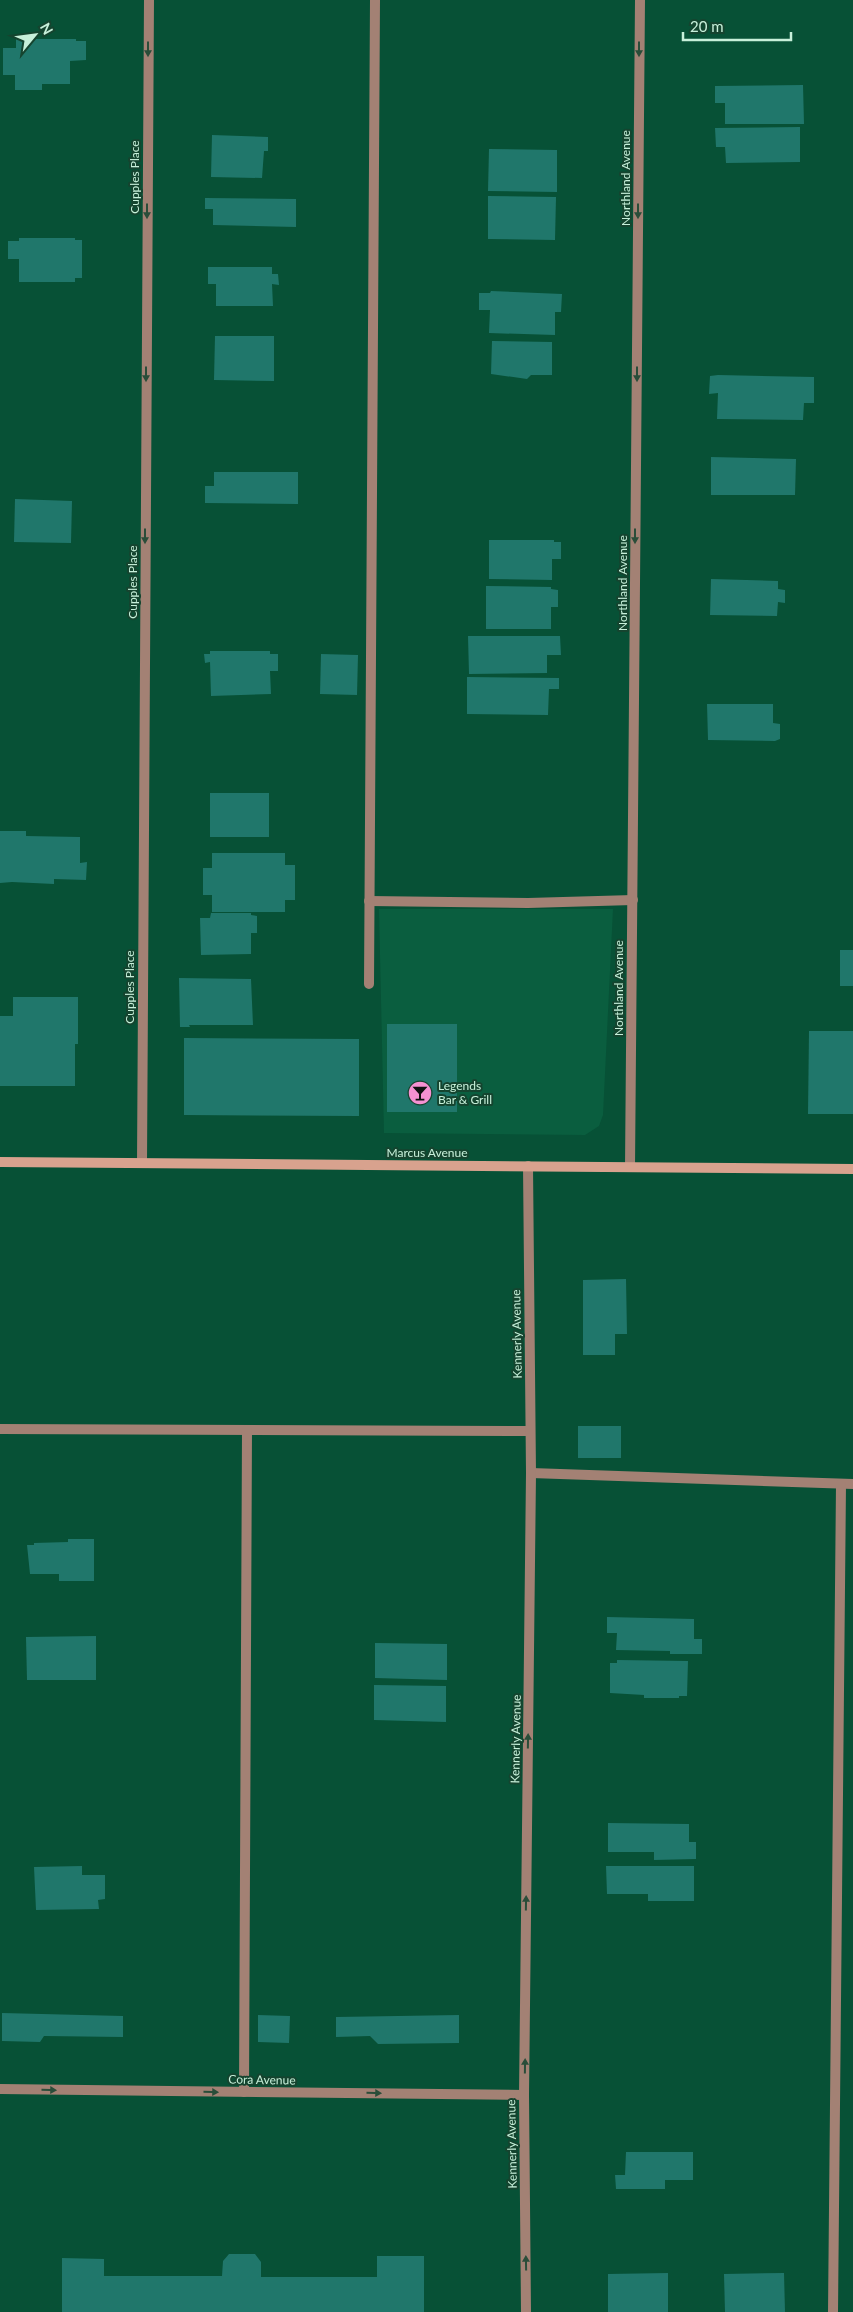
<svg xmlns="http://www.w3.org/2000/svg" width="853" height="2312" viewBox="0 0 853 2312" font-family="Lato,sans-serif">
<style>
.built{fill:#0a5e3f}
.building{fill:#20776b}
.lines{fill:none;stroke-linecap:round;stroke-linejoin:round}
.lane{stroke:#a38174;stroke-width:10}
.street{stroke:#a38174;stroke-width:10}
.secondary{stroke:#d8a28e;stroke-width:10}
.oneway{fill:#2a4d39}
.labels{text-anchor:middle;stroke-width:4;stroke-linejoin:round;paint-order:stroke}
.street-label{font-size:12px;fill:#c7f0da;stroke:#15442f}
.poi-label{font-size:12px;fill:#c7f0da;stroke:#15442f;text-anchor:start}
</style>
<rect width="100%" height="100%" fill="#075136"/>
<polygon class="built" points="379,909 613,909 603,1115 599,1126 585,1135 384,1133"/>
<g class="building">
<polygon points="16,39 76,39 76,41 86,41 86,60 70,61 70,84 42,84 42,90 15,90 15,75 3,75 3,48 16,48"/>
<polygon points="803,85 804,124 725,124 725,103 715,103 715,86"/>
<polygon points="800,127 800,162 726,163 725,147 716,147 715,128"/>
<polygon points="212,135 268,137 268,151 264,151 262,178 211,177"/>
<polygon points="489,149 557,150 557,192 488,191"/>
<polygon points="488,196 556,197 555,240 488,239"/>
<polygon points="205,198 296,199 296,227 213,225 213,209 205,209"/>
<polygon points="19,238 75,238 75,240 82,240 82,278 75,278 75,282 19,282 19,259 8,259 8,241 19,241"/>
<polygon points="208,267 272,267 272,274 278,274 279,285 272,284 273,306 216,306 216,284 208,284"/>
<polygon points="491,291 562,294 561,312 555,312 555,335 489,333 490,310 479,310 479,293 490,293"/>
<polygon points="215,336 274,336 274,381 214,380"/>
<polygon points="492,341 552,342 552,375 531,375 527,379 491,374"/>
<polygon points="718,375 814,377 814,403 804,403 803,420 717,419 718,393 709,394 710,376"/>
<polygon points="711,457 796,459 795,495 711,495"/>
<polygon points="214,472 298,472 298,504 205,503 205,486 214,486"/>
<polygon points="15,499 72,501 71,543 14,542"/>
<polygon points="489,540 554,540 554,542 561,542 561,559 552,559 552,580 489,579"/>
<polygon points="711,579 778,581 778,589 785,590 785,603 778,602 777,616 710,615"/>
<polygon points="486,586 551,587 551,589 558,590 558,607 551,607 551,629 486,629"/>
<polygon points="468,636 560,636 561,655 547,655 547,673 469,674"/>
<polygon points="210,651 270,651 270,654 278,654 278,671 270,671 271,694 211,696 210,662 205,663 204,654 210,654"/>
<polygon points="321,654 358,655 357,695 320,694"/>
<polygon points="467,677 559,678 559,689 549,689 548,715 467,714"/>
<polygon points="707,704 773,704 773,723 780,724 780,739 775,741 708,740"/>
<rect x="210" y="793" width="59" height="44"/>
<polygon points="0,831 26,831 26,836 80,837 80,863 87,862 86,880 54,879 54,884 12,882 0,883"/>
<polygon points="212,853 285,853 285,865 295,865 295,900 285,900 285,912 212,912 212,895 203,895 203,868 212,868"/>
<polygon points="211,913 251,913 251,915 257,916 257,933 251,933 251,954 201,955 200,918 210,918"/>
<rect x="840" y="950" width="13" height="36"/>
<polygon points="179,978 251,979 253,1025 189,1025 190,1027 180,1027"/>
<polygon points="13,997 78,997 78,1044 75,1044 75,1086 0,1086 0,1016 13,1016"/>
<rect x="387" y="1024" width="70" height="88"/>
<polygon points="809,1031 853,1031 853,1114 808,1114"/>
<polygon points="184,1038 359,1039 359,1116 184,1115"/>
<polygon points="626,1279 627,1334 615,1334 615,1355 583,1355 583,1280"/>
<rect x="578" y="1426" width="43" height="32"/>
<polygon points="68,1539 94,1539 94,1581 59,1581 59,1574 30,1574 27,1545 34,1545 34,1543 68,1542"/>
<polygon points="607,1617 694,1619 694,1639 702,1639 702,1654 670,1654 670,1651 616,1650 617,1633 607,1633"/>
<polygon points="96,1636 96,1680 27,1680 26,1637"/>
<polygon points="375,1643 447,1644 447,1680 375,1678"/>
<polygon points="617,1660 688,1661 687,1696 679,1696 679,1698 644,1698 644,1695 610,1693 610,1663 617,1663"/>
<polygon points="374,1685 446,1686 446,1722 374,1720"/>
<polygon points="608,1823 689,1824 689,1842 696,1842 696,1859 654,1860 654,1852 608,1852"/>
<polygon points="82,1866 82,1875 105,1875 105,1899 98,1900 99,1909 36,1910 34,1867"/>
<polygon points="606,1866 694,1866 694,1901 648,1901 648,1894 607,1894"/>
<polygon points="2,2013 123,2016 123,2037 44,2036 40,2042 2,2041"/>
<polygon points="258,2015 290,2016 289,2043 258,2042"/>
<polygon points="459,2015 459,2043 378,2044 370,2036 336,2037 336,2017"/>
<polygon points="626,2152 693,2152 693,2180 665,2180 665,2189 616,2189 615,2175 625,2175"/>
<polygon points="229,2254 255,2254 261,2262 261,2277 377,2277 377,2256 424,2256 424,2312 62,2312 62,2258 104,2259 104,2276 222,2276 223,2261"/>
<polygon points="668,2273 668,2312 608,2312 608,2274"/>
<polygon points="784,2273 785,2312 725,2312 724,2274"/>
</g>
<g class="lines">
<g class="lane">
<polyline points="369,901 528,903 633,900"/>
<polyline points="369,984 375,0"/>
<polyline points="0,1429 530,1431"/>
<polyline points="531,1473 853,1484"/>
<polyline points="244,2092 247,1430"/>
<polyline points="833,2312 841,1484"/>
</g>
<g class="street">
<polyline points="142,1163 149,0"/>
<polyline points="630,1167 640,0"/>
<polyline points="0,2089 524,2095"/>
<polyline points="526,2312 524,2095 531,1473 528,1166"/>
</g>
<polyline class="secondary" points="0,1162 853,1169"/>
</g>
<defs><path id="oneway-solid" d="M-6-.8H1V-3.2L6.5 0L1 3.2V.8H-6Z" transform="scale(1.25)"/></defs>
<g class="oneway">
<use href="#oneway-solid" transform="translate(148 49) rotate(90)"/>
<use href="#oneway-solid" transform="translate(639 49) rotate(90)"/>
<use href="#oneway-solid" transform="translate(147 211) rotate(90)"/>
<use href="#oneway-solid" transform="translate(638 211) rotate(90)"/>
<use href="#oneway-solid" transform="translate(146 374) rotate(90)"/>
<use href="#oneway-solid" transform="translate(637 374) rotate(90)"/>
<use href="#oneway-solid" transform="translate(145 536) rotate(90)"/>
<use href="#oneway-solid" transform="translate(635 536) rotate(90)"/>
<use href="#oneway-solid" transform="translate(528 1741) rotate(-89)"/>
<use href="#oneway-solid" transform="translate(526 1903) rotate(-89)"/>
<use href="#oneway-solid" transform="translate(525 2066) rotate(-89)"/>
<use href="#oneway-solid" transform="translate(49 2090) rotate(1)"/>
<use href="#oneway-solid" transform="translate(211 2092) rotate(1)"/>
<use href="#oneway-solid" transform="translate(374 2093) rotate(1)"/>
<use href="#oneway-solid" transform="translate(526 2263) rotate(-91)"/>
</g>
<defs>
<g id="bar-disc" transform="scale(1.25)"><circle r="9.5" fill="#f591d2" stroke="#15442f"/><path d="M-6-5H6L.8 .8V4.5H3.5V6h-7V4.5H-.8V.8Z" fill="#111"/></g>
</defs>
<g fill-rule="evenodd">
<use href="#bar-disc" x="420" y="1093"/>
</g>
<g class="labels">
<g class="street-label">
<text transform="translate(135 177) rotate(-90)" y="4">Cupples Place</text>
<text transform="translate(626 178) rotate(-90)" y="4">Northland Avenue</text>
<text transform="translate(133 582) rotate(-90)" y="4">Cupples Place</text>
<text transform="translate(623 583) rotate(-90)" y="4">Northland Avenue</text>
<text transform="translate(130 987) rotate(-90)" y="4">Cupples Place</text>
<text transform="translate(619 988) rotate(-90)" y="4">Northland Avenue</text>
<text x="427" y="1157">Marcus Avenue</text>
<text transform="translate(517 1334) rotate(-91)" y="4">Kennerly Avenue</text>
<text transform="translate(516 1739) rotate(-89)" y="4">Kennerly Avenue</text>
<text transform="translate(262 2080) rotate(1)" y="4">Cora Avenue</text>
<text transform="translate(512 2144) rotate(-91)" y="4">Kennerly Avenue</text>
</g>
<g class="poi-label">
<text x="438" y="1090">Legends<tspan x="438" dy="14">Bar &amp; Grill</tspan></text>
</g>
</g>
<g transform="translate(35 35) rotate(61)" stroke="#15442f" stroke-width="4" paint-order="stroke">
<path d="M0-4L9 19L0 12L-9 19Z" fill="#c7f0da"/>
<text y="-8" font-size="14" font-weight="bold" text-anchor="middle" fill="#c7f0da">N</text>
</g>
<path d="M683 32v8h108v-8" fill="none" stroke="#c7f0da" stroke-width="2.5"/>
<text x="690" y="32" font-size="15" fill="#c7f0da" stroke="#15442f" stroke-width="4" paint-order="stroke">20 m</text>
</svg>
